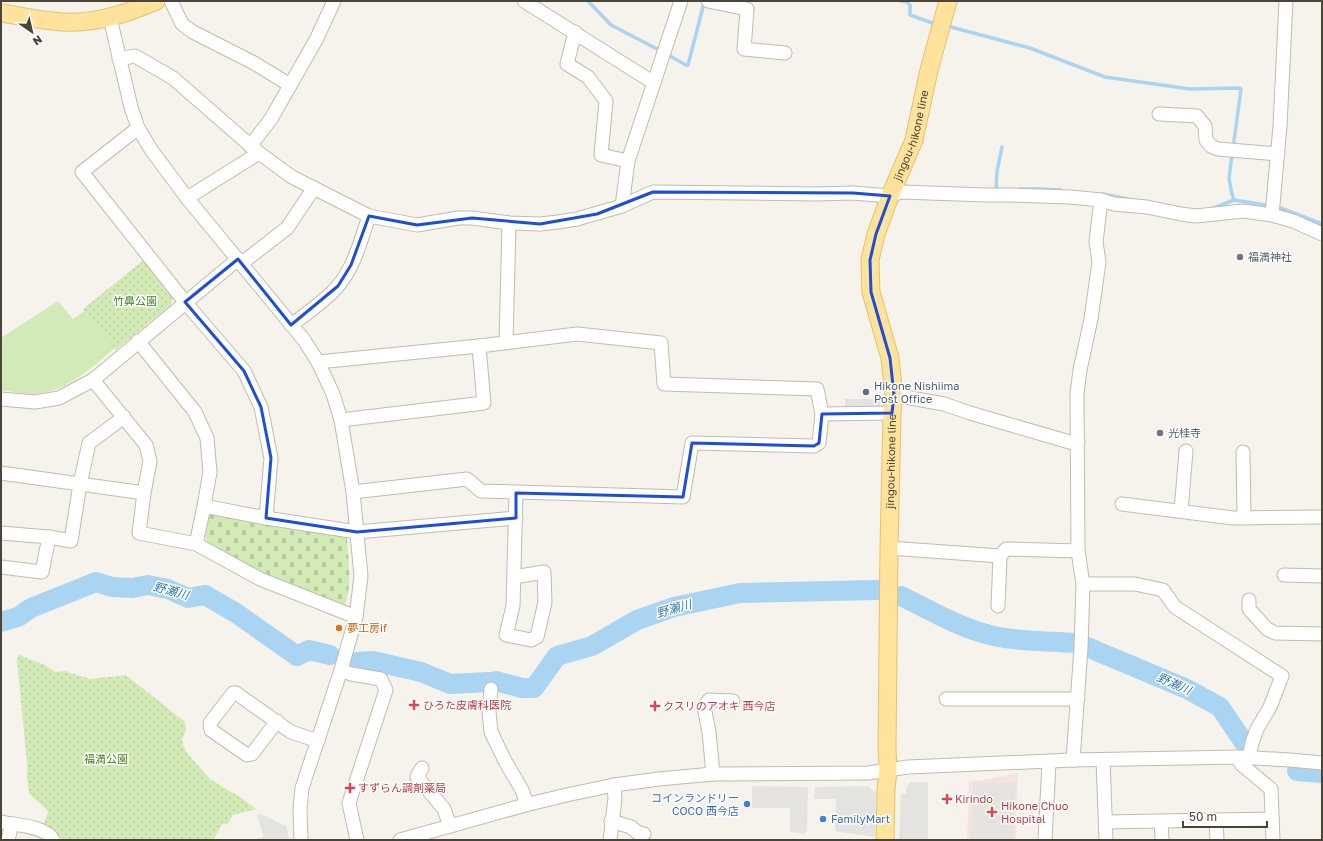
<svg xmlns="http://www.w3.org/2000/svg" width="1323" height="841" viewBox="0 0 1323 841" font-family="'Golos Text','Noto Sans JP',sans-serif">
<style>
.medical{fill:#f6e3e0}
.green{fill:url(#green-dots)}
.cemetery{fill:url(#cemetery-stones)}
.pitch{fill:#d2eab5}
.parking{fill:#e5e3e0}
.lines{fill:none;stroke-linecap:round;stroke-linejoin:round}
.stream{stroke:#a9d4f2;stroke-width:3.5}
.river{stroke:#a9d4f2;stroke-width:20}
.minor-casing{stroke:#c2bbae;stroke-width:15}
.major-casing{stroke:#e6c16a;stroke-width:19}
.minor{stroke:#fff;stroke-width:13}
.major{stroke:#ffe39c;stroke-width:17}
.marked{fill:none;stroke:#1d4ed8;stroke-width:3;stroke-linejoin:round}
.worship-dot{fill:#6b7280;stroke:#fff;stroke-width:1.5}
.service-dot{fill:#5c6f8a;stroke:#fff;stroke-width:1.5}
.food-dot{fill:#e8710a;stroke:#fff;stroke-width:1.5}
.health-dot{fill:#e0444e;stroke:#fff;stroke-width:1.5}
.shop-dot{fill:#3f7fe0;stroke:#fff;stroke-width:1.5}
.labels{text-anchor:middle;stroke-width:3;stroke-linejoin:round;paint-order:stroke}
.street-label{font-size:11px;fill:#4b4439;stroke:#fff}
.worship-label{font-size:11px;fill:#5b616d;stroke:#fff;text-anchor:start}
.park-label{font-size:11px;fill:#4a7f2a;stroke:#fff}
.service-label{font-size:11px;fill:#4e5e75;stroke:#fff;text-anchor:start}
.food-label{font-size:11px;fill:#c56008;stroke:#fff;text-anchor:start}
.health-label{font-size:11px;fill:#be3a42;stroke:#fff;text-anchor:start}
.shop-label{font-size:11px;fill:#366cbe;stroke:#fff;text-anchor:end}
.water-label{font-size:12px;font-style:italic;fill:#2e7ab2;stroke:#fff}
</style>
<defs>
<pattern id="green-dots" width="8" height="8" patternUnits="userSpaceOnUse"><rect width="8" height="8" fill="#d2eab5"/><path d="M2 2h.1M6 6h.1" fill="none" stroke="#b6ca9c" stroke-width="1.8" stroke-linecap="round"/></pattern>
<pattern id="cemetery-stones" width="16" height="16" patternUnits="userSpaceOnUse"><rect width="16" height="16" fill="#d2eab5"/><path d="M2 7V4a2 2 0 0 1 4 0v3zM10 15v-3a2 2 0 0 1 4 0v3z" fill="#b6ca9c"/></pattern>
</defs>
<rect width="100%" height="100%" fill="#f6f3ec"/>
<polygon class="medical" points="1018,773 1016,840 967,840 969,781 983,780"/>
<g class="green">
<polygon points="145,259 174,294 171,305 116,350 83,309"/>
<polygon points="19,654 24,657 45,665 55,672 65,671 90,679 126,675 185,722 186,730 182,739 183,745 187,753 210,779 231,792 239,796 256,809 233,815 227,825 223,823 213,840 64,840 44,824 48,812 42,805 29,794 27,778 27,763 17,660"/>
</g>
<path class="cemetery" d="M214 512 347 537C348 559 353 587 344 607L256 572 207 543 205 533 207 518Z"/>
<path class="pitch" d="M58 301 73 319 84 311 115 348C88 370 68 392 32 394 22 394 11 391 1 390V338Z"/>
<g class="parking">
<polygon points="845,399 880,399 880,411 845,410"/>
<polygon points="910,782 928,782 928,840 899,840 901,794 906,794 906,787"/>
<polygon points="973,783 1016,783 1013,840 971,840"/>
<polygon points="752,786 808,787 807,829 805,834 790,832 790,808 752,808"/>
<polygon points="868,786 876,793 875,837 835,831 836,799 814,799 815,787"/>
<polygon points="259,813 287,827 289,840 252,840 264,837 257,816"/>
</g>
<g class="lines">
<g class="stream">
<polyline points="588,1 611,25 661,51"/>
<polyline points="901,1 907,2 910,5 910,15 935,24"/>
<polyline points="947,26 1030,48 1105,77 1190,89 1240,88 1241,89 1229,178 1232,194 1234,200"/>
<polyline points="668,55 686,65 688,65 704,3"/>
<polyline points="1019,189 1037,189 1061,190"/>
<polyline points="999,190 996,190 997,171 1002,147"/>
<polyline points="1103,194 1128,199"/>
<polyline points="1211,209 1234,200 1278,207 1322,224"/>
</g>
<g class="river">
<path d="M901 596C931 611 962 629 994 636 1020 642 1049 641 1076 643"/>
<polyline points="1,622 18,617 31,608 96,582 112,587 132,588 148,585 168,589 188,598 205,595 236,613 297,656 309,650 330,655"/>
<polyline points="1087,647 1187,689 1220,707 1243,741 1245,742"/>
<polyline points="357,662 373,661 421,672 450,684 489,682"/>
<polyline points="496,681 522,688 534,688 557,656 592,646 637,620 674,607 740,593 877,590"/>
<polyline points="1297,771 1322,773"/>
</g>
<g class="minor-casing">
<g id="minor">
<polyline points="171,1 182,24 193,32 254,63 290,85"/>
<polyline points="524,1 654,83"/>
<polyline points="708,1 747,9 744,49 785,53"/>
<polyline points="110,18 131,107 138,128 152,151 187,198 304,340 318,362 333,394 341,420 353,492 361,576 356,617 341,670 302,788 300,808 301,840"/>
<polyline points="575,32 567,64 588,77 606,101 601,155 628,161"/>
<polyline points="119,59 135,56 173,78 259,153 292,177 369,216 417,225 458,218 472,218 509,223 540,224 558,222 577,219 622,206 653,192 816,194 853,193 890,196 901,192 986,195 1011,195 1070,197 1101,200 1114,204 1147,207 1181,214 1196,216 1243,211 1272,215 1293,221 1322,234"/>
<polyline points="1159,114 1197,116 1205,126 1206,140 1211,146 1218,149 1278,154"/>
<polyline points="138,128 82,172 185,302 244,371 261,407 271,458 266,518"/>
<polyline points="250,146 271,119 317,38 334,1"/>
<polyline points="187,198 259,153"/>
<polyline points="622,206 628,161 681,1"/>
<polyline points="1272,215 1280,126 1286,1"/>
<polyline points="242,263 287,228 314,188"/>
<path d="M291 325C307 313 324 302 337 287 354 268 361 240 369 216"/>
<polyline points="138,341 195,412 207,438 210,472 204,506"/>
<polyline points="506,342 509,223"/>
<polyline points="479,346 577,334 661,343 664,384 817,389 822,414 892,413"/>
<polyline points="318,362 479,346 484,403 341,420"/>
<polyline points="93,380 146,445 150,461 144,493 139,533 196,544 260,579 356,617"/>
<polyline points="894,395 944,404 970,413 1073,443 1078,442"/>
<polyline points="1,399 35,402 59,398 93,380 238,259"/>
<polyline points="124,417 89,443 80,484 144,493"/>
<polyline points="1243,452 1244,518"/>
<polyline points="1,473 80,484 71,541 49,537 1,533"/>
<polyline points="353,492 467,479 481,491 683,497 692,443 814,446 819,443 822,414"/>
<polyline points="1122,504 1233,518 1322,517"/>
<polyline points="1181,511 1186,451"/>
<polyline points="196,544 204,506 266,518 357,532 516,518"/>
<polyline points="889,548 1000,556 1006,549 1078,551"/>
<polyline points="1,567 42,572 49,537"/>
<polyline points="1284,575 1322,576"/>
<polyline points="514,577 544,572 545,602 537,637 531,640 506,635 513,606 516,493"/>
<polyline points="1083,584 1135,584 1163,590 1175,607 1282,676 1270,707 1257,729 1252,743 1249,757"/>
<polyline points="1249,600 1249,609 1267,629 1275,633 1322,634"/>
<polyline points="998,606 1000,556"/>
<polyline points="341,670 351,674 381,679 386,690 349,803 357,840"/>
<polyline points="491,689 489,712 491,732 505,761 522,790 527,804"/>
<polyline points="946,699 1078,699"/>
<polyline points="277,721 252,754 247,755 211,730 210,723 233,693 236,693 291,732 318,741"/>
<polyline points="1237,757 1242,765 1271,789 1273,840"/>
<polyline points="1073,760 1081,648 1083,584 1078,551 1077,394 1080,370 1091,319 1099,262 1096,242 1101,200"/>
<polyline points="1103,760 1106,840"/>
<polyline points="422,768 417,777 444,809 450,826"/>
<polyline points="713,774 709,732 704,707 709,700 733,701"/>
<polyline points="1216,820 1217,840"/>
<polyline points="611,821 631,827 638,833 644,834"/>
<polyline points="1161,821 1162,840"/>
<path d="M1 822C15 825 47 826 53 840"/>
<polyline points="1106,822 1272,819"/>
<polyline points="8,840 12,824"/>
<polyline points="400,840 529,804 571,794 614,785 659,779 713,774 868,773 908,767 1073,760 1237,757 1290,760 1322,763"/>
<polyline points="610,840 615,798 614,785"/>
<polyline points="1045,840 1049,762"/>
</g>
</g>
<g class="major-casing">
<g id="major">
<path d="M1 13C21 16 42 21 63 22 95 24 126 14 156 1"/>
<path id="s1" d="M885 840 886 790 888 770 887 748 889 548 892 413 894 395 890 358 871 292 870 260 876 234 890 196 914 140 929 70 948 1"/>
</g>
</g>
<use href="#minor" class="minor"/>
<use href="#major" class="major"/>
</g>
<path class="marked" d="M653 192 853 193 890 196 876 234 870 260 871 292 890 358 894 395 892 413 822 414 819 443 814 446 692 443 683 497 516 493V518L357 532 266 518 271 458 261 407 244 371 185 302 238 259 291 325 338 286 351 265 369 216 417 225 472 218 540 224 597 214Z"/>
<g class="worship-dot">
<circle cx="1240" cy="257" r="4"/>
<circle cx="1160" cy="433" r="4"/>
</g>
<circle class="service-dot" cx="866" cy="392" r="4"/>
<circle class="food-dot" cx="339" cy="628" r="4"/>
<g class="health-dot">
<path d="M412 699h4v4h4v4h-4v4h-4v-4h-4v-4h4z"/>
<path d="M653 700h4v4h4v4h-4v4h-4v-4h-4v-4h4z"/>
<path d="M348 782h4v4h4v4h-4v4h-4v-4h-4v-4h4z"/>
<path d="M945 793h4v4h4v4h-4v4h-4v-4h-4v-4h4z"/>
<path d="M990 806h4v4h4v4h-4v4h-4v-4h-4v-4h4z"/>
</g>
<g class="shop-dot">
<circle cx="747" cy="804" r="4"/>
<circle cx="823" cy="819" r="4"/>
</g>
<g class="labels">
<g class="street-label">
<text dy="4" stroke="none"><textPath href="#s1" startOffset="715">jingou-hikone line</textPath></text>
<text dy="4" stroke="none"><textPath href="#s1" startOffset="379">jingou-hikone line</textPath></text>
</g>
<g class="worship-label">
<text x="1248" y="261">福満神社</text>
<text x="1168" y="437">光桂寺</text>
</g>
<g class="park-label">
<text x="135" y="305">竹鼻公園</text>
<text x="106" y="763">福満公園</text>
</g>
<g class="service-label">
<text x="874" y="390">Hikone Nishiima<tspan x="874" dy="13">Post Office</tspan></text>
</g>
<g class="food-label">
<text x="347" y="632">夢工房if</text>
</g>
<g class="health-label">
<text x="423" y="709">ひろた皮膚科医院</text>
<text x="663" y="710">クスリのアオキ 西今店</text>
<text x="358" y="792">すずらん調剤薬局</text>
<text x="955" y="803">Kirindo</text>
<text x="1001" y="810">Hikone Chuo<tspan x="1001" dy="13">Hospital</tspan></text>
</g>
<g class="shop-label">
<text x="739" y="802">コインランドリー<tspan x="739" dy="13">COCO 西今店</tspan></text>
<text x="831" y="823" text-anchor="start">FamilyMart</text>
</g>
<g class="water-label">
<text transform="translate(171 591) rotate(15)" y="4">野瀬川</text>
<text transform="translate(674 609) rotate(-16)" y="4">野瀬川</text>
<text transform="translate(1174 684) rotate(24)" y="4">野瀬川</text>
</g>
</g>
<rect width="1323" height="841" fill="none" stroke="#4b4439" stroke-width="4"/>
<g transform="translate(32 32) rotate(146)" stroke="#ffffff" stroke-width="3" paint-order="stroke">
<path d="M0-3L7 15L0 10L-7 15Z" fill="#4b4439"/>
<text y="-6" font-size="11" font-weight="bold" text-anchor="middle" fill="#4b4439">N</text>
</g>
<path d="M1183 821v6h84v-6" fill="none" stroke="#4b4439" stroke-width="2"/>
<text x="1189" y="821" font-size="12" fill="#4b4439" stroke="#ffffff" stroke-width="3" paint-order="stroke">50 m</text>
</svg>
